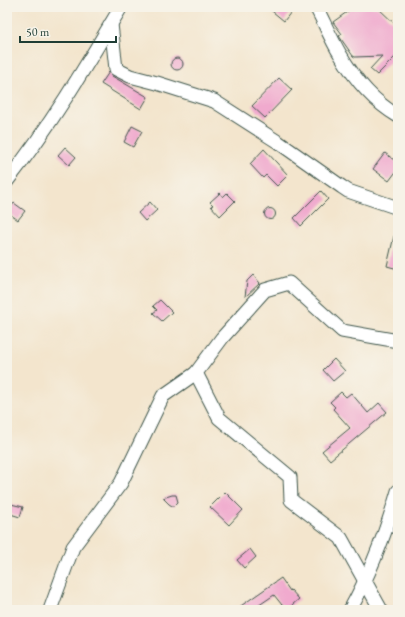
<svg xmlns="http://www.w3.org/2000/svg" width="405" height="617" viewBox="0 0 405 617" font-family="'EB Garamond',serif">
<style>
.building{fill:#f0aace}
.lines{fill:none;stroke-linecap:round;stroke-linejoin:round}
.minor-casing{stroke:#3f564b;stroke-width:15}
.minor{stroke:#fff;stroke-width:13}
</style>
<rect width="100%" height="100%" fill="#f7f3e8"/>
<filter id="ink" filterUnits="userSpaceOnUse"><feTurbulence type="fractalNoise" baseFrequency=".025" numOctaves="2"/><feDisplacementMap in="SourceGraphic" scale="8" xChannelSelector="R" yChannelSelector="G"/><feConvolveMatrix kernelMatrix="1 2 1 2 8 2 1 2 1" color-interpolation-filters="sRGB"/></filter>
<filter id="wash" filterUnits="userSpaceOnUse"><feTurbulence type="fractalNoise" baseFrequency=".012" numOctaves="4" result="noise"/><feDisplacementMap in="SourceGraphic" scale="16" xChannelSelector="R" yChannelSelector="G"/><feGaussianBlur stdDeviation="0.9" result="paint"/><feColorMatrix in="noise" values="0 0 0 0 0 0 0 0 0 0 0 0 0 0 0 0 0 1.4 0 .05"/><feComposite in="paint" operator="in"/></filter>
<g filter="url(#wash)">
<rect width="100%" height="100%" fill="#f3e5cd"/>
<g id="blocks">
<g class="building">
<polygon points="267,7 295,7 284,21"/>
<polygon points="354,7 377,7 398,27 398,55 396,56 377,75 370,69 382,56 355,57 353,56 339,36 342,34 333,22"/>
<circle cx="177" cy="64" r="6"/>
<polygon points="109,72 112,76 148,97 141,109 101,84"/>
<polygon points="279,78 292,90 265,118 252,106"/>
<polygon points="132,126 142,131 133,147 124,142"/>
<polygon points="65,147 76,157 69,165 58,155"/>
<polygon points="264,149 288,175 277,186 266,175 263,178 250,164"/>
<polygon points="385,153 398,163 398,169 389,181 373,169"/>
<polygon points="321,191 328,199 301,226 294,218"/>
<polygon points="220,193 223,197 227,193 235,201 220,216 211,206 213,205 210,202"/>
<polygon points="150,202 157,210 145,221 138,213"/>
<polygon points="14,203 25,211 18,220 7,212"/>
<circle cx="270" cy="214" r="5.5"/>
<polygon points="394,236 398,237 398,269 387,266"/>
<polygon points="253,275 260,283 245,297 247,281"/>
<polygon points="160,300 172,312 162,321 153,313 157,310 153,306"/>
<polygon points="334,359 345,371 333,381 323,370"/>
<polygon points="341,392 346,397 351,393 368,413 379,403 387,412 330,460 322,451 350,428 333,409 335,407 330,402"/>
<polygon points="225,492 243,510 229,525 210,507"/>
<polygon points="172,495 176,495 178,502 174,506 172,506 169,504 163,498"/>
<polygon points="7,503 23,507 20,517 7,513"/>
<polygon points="250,549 256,557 244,568 237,560"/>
<polygon points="281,578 290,591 291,590 299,599 286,610 274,595 252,610 235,610"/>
</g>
</g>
</g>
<g filter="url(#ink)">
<use href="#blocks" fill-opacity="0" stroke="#3f564b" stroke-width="1"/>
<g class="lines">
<g class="minor-casing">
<g id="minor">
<path d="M316 7C324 22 331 39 340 54 354 78 374 102 398 116"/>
<polyline points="111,24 116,69 130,76 157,83 214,101 278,142 342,187 348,191 398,208"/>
<path d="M7 181C50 127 86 66 121 7"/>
<polyline points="50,610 73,547 121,483 163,396 196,373"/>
<path d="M350 610C371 572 386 532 398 491"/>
<polyline points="381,610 341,538 291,500 290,477 219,418 196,373 222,338 265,290 289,283 342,331 398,341"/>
</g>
</g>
<use href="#minor" class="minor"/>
</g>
</g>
<rect width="405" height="617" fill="none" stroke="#f7f3e8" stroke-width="24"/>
<path d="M20 36v6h96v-6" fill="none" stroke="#1f3d34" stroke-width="2"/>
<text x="26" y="36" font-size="12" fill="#1f3d34" stroke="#f7f3e8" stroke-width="3" paint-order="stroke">50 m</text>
</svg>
